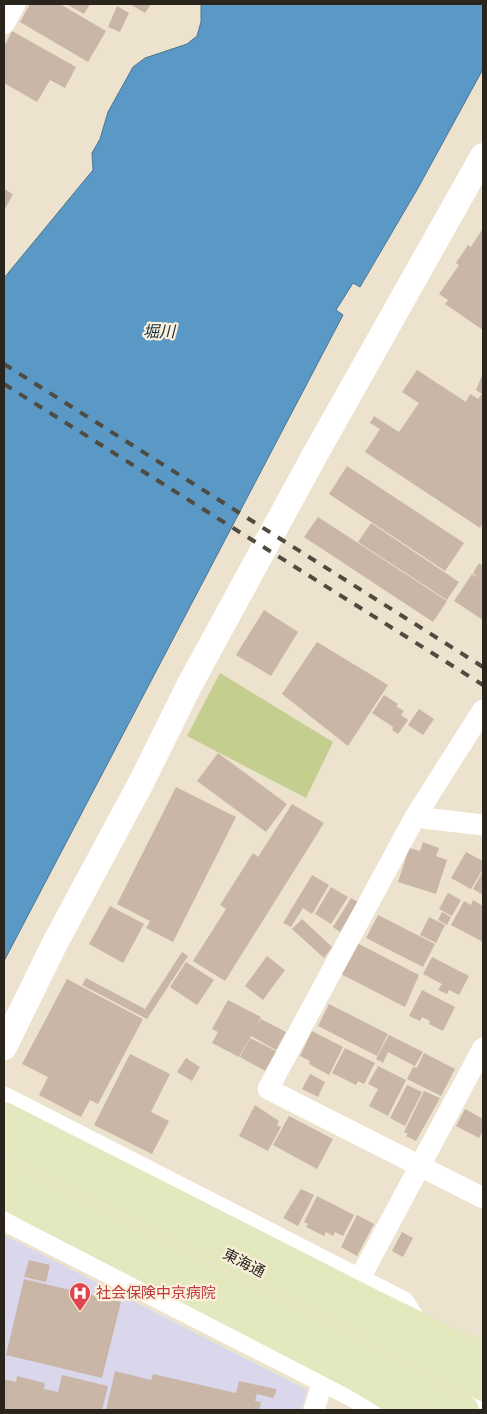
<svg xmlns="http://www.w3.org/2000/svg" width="487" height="1414" viewBox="0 0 487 1414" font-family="Mulish,'Noto Sans JP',sans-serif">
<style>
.medical{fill:#dad7ec}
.green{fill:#c4cf8f}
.water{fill:#5a98c5;stroke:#4b7693}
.building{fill:#c9b6a7}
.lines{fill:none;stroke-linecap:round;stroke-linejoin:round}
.minor{stroke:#fff;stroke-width:21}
.tertiary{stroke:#fff;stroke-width:26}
.secondary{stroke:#fff;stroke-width:28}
.primary{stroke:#e4e8be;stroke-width:28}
.rail{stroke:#504b40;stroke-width:4;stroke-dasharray:9 9;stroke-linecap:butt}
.labels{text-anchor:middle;stroke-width:4.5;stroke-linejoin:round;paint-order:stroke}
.street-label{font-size:15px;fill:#29251d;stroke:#fbf0da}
.health-label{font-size:15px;fill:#be3a42;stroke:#fbf0da;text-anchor:start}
.water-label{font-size:16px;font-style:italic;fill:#102d40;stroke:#fbf0da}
</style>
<rect width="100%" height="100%" fill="#ede2cd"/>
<polygon class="medical" points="4,1235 307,1390 301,1410 4,1410"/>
<polygon class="green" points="220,673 333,742 306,798 187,736"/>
<polygon class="water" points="201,4 483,4 483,69 418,188 360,287 353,283 336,310 343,315 4,961 4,278 93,170 92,153 100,139 108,112 133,67 145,58 187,44 197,36 201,22"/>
<g class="building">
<polygon points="30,4 60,4 106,31 88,62 20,22"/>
<polygon points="66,4 90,4 84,14"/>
<polygon points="130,4 151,4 145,13"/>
<polygon points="117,6 129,13 120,32 108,27"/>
<polygon points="12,31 76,67 65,88 50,80 37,102 4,83 4,47"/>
<polygon points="4,189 13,194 4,211"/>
<polygon points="483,228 483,330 445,304 448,300 439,294 459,265 456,263 468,245 471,247"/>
<polygon points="417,370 466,402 470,394 478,399 482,394 476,390 483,373 483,523 480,528 365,452 380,429 370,423 374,416 399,432 419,403 402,392"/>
<polygon points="347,466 464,543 445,571 329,494"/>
<polygon points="318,517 447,601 433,622 304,537"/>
<polygon points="371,523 459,582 447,600 358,542"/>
<polygon points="479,563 483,566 483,620 454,601 472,574 479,578 473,573"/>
<polygon points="264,610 298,632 271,676 236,655"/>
<polygon points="317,642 388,685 348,746 282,694"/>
<polygon points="384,695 398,704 396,706 404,711 401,715 408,720 398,734 392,730 393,727 372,713"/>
<polygon points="419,709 434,719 423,735 408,725"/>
<polygon points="218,753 287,804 266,832 197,781"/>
<polygon points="176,787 236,817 173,942 146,928 150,921 117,904"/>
<polygon points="292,804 324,823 225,981 193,961 226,909 220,905 253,853 258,857"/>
<polygon points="423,842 439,848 436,856 447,860 436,894 398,882 409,848 420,851"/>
<polygon points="466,852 483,861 483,869 471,889 451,878"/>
<polygon points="483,871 483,895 473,889"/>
<polygon points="312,875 329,885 312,914 303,908 291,927 283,923"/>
<polygon points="331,887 348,897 331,924 315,914"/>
<polygon points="448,893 461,900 452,916 439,909"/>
<polygon points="351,898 358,902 340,932 333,927"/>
<polygon points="473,900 483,906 483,942 451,925 464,901 471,905"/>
<polygon points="110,906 144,924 123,963 89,944"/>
<polygon points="442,912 451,917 447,925 438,920"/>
<polygon points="378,915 435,944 423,967 366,938"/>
<polygon points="429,917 445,925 436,943 420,935"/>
<polygon points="302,919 332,947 324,958 292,929"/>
<polygon points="357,943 419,975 405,1007 341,974"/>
<polygon points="182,952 188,956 147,1019 82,985 86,978 145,1009"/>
<polygon points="267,956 285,970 263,1000 245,986"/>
<polygon points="432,957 469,976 459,995 449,990 447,994 438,990 442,984 423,974"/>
<polygon points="186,962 214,980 197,1005 170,987"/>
<polygon points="67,979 143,1019 98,1104 90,1100 81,1117 39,1095 48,1077 22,1064"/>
<polygon points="422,990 455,1007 443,1031 429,1024 430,1021 422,1017 420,1021 409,1016"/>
<polygon points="228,1000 261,1017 256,1026 261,1019 286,1032 276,1050 251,1036 239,1057 212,1043 218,1032 212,1029"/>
<polygon points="329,1004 388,1034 377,1056 318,1026"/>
<polygon points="312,1031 343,1047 329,1075 309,1064 310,1061 300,1056"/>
<polygon points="389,1035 423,1052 415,1066 388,1052 383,1063 376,1059"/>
<polygon points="250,1038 276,1051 265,1071 240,1057"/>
<polygon points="345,1048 375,1063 364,1084 358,1081 356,1085 332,1073"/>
<polygon points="424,1053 455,1069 441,1096 407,1079 413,1067 417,1068"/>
<polygon points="130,1054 170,1074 151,1112 169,1121 152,1154 94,1125"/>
<polygon points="186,1058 200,1067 192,1081 177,1072"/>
<polygon points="378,1066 406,1080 388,1116 369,1106 378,1089 368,1084"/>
<polygon points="310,1074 325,1082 318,1097 302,1089"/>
<polygon points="407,1085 422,1092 405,1126 390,1118"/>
<polygon points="424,1091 440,1098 416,1141 406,1136 408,1134 404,1132"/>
<polygon points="255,1105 279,1121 277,1125 281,1127 268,1151 239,1136"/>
<polygon points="465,1109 483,1119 483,1131 479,1138 456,1126"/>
<polygon points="289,1116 333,1139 317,1169 273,1145"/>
<polygon points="301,1189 314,1195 298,1226 283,1218"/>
<polygon points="317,1196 354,1215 343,1236 335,1232 333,1236 326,1232 324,1236 306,1227 308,1224 304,1222"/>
<polygon points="357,1215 374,1224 357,1256 341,1247"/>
<polygon points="402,1232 413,1238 403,1257 392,1251"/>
<polygon points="29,1260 50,1265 46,1282 24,1277"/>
<polygon points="24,1279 121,1302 102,1378 6,1355"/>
<polygon points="115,1371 151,1380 153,1374 236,1393 239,1381 276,1389 276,1392 273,1398 257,1394 255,1401 261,1402 259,1410 106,1410"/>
<polygon points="62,1375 108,1386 102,1410 4,1410 4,1379 16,1382 17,1376 45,1383 44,1389 58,1392"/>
</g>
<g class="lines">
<g class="minor">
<polyline points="4,24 15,4"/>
<polyline points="483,710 415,817 268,1089 483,1198"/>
<polyline points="415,817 483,825"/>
<polyline points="4,1097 404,1302 418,1325"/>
<polyline points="4,1220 365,1403 391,1400"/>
<polyline points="360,1278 483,1048"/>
<polyline points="314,1410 323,1381"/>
</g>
<polyline class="tertiary" points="4,1047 55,943 142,781 189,686 312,460 483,156"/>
<polyline class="secondary" points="481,1410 483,1405"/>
<g class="primary">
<polyline points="4,1116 374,1304 483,1357"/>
<polyline points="4,1140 483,1387"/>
<polyline points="4,1173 465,1410"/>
<polyline points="4,1195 354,1376 411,1410"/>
</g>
<g class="rail">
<polyline points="4,364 483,667"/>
<polyline points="4,384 483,685"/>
</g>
</g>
<defs>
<g id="hospital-pin" transform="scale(1.125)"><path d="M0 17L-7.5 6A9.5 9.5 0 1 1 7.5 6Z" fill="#e0444e" stroke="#fbf0da"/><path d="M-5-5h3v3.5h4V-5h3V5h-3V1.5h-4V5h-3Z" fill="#fff"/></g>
</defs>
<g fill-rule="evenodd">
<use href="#hospital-pin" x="80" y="1293"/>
</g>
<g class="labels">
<g class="street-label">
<text transform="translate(244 1263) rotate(27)" y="5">東海通</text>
</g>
<g class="health-label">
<text x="96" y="1298">社会保険中京病院</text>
</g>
<g class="water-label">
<text x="159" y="337">堀川</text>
</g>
</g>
<rect width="487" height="1414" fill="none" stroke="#29251d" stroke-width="10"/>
</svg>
